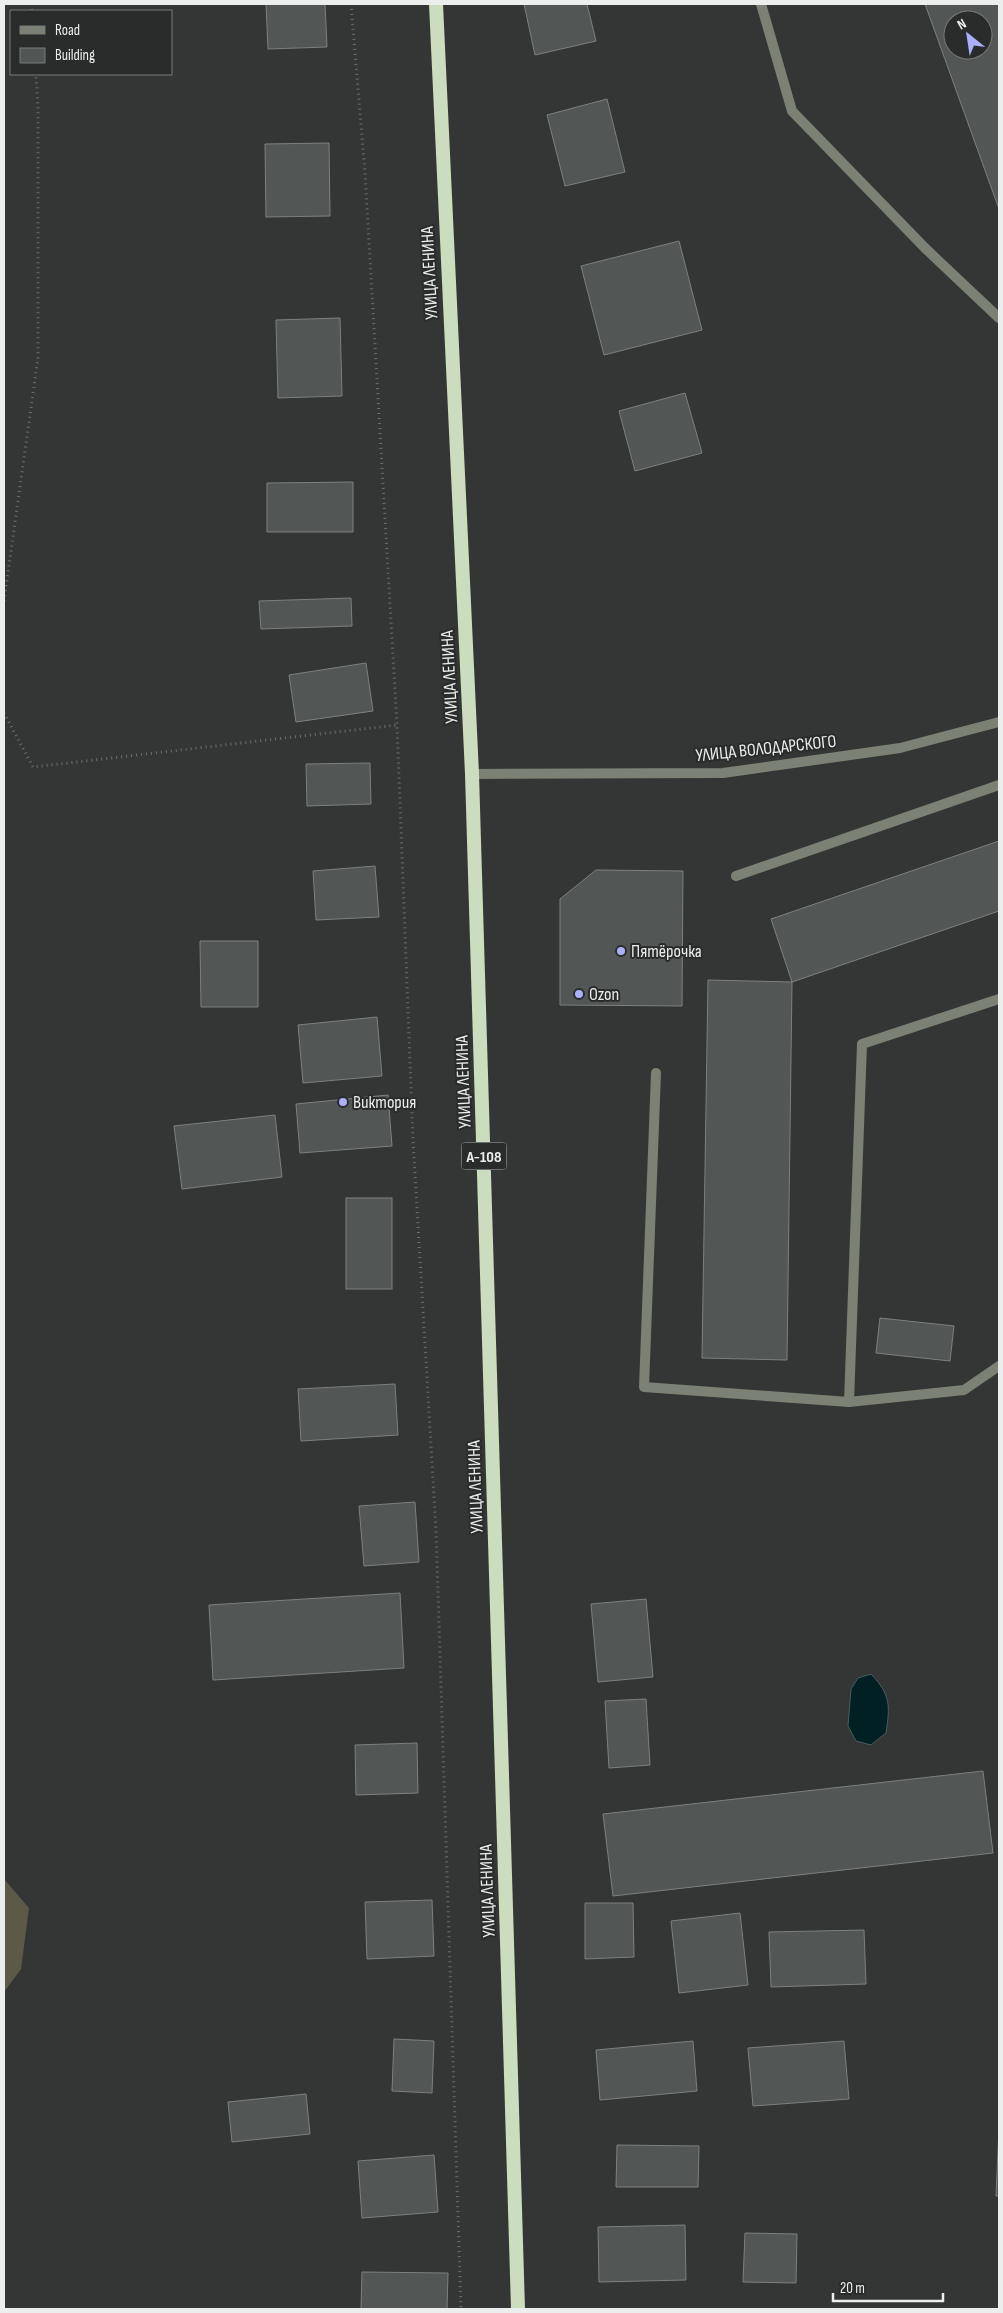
<svg xmlns="http://www.w3.org/2000/svg" width="1003" height="2313" viewBox="0 0 1003 2313" font-family="'Sofia Sans Condensed',sans-serif">
<style>
.green{fill:#5c5a47}
.water{fill:#012023;stroke:#485e60}
.building{fill:#525655;stroke:#7c8180;fill-rule:evenodd}
.lines{fill:none;stroke-linecap:round;stroke-linejoin:round}
.path{stroke:#6c6e6d;stroke-width:3;stroke-dasharray:1 4;stroke-linecap:butt}
.service{stroke:#7b8174;stroke-width:10}
.tertiary{stroke:#7b8174;stroke-width:10}
.trunk{stroke:#ccdcbe;stroke-width:14}
.poi-dot{fill:#acaffb;stroke:#292c2a;stroke-width:2}
.labels{text-anchor:middle;stroke-width:4;stroke-linejoin:round;paint-order:stroke}
.shield{fill:#292c2a;stroke:#b2b4b2;stroke-width:1}
.shield-label{font-size:16px;font-weight:bold;fill:#eceeed}
.street-label{font-size:18px;fill:#eceeed;stroke:#292c2a}
.poi-label{font-size:18px;fill:#eceeed;stroke:#292c2a;text-anchor:start}
</style>
<rect width="100%" height="100%" fill="#333634"/>
<polygon class="green" points="4,1879 29,1908 21,1969 4,1992"/>
<path class="water" d="M871 1674C891 1695 890 1706 886 1733L871 1745 856 1741 848 1726 851 1689 858 1678Z"/>
<g class="building">
<polygon points="266,4 325,4 327,47 268,49"/>
<polygon points="524,4 587,4 596,41 535,55"/>
<path d="M925 4H999V209ZM953 20H983V50H953Z"/>
<polygon points="607,99 625,172 565,186 547,115"/>
<polygon points="329,143 330,216 266,217 265,144"/>
<polygon points="679,241 702,330 604,355 581,266"/>
<polygon points="340,318 342,396 278,398 276,320"/>
<polygon points="685,393 702,453 635,471 619,411"/>
<polygon points="353,482 353,532 267,532 267,483"/>
<polygon points="351,598 352,626 261,629 259,601"/>
<polygon points="366,663 373,711 296,722 289,675"/>
<polygon points="370,763 371,804 307,806 306,764"/>
<polygon points="999,841 999,911 792,982 771,919"/>
<polygon points="375,866 379,917 316,920 313,871"/>
<polygon points="596,870 683,871 682,1006 560,1005 560,899"/>
<polygon points="200,941 258,941 258,1007 201,1007"/>
<polygon points="708,980 792,982 787,1360 702,1358"/>
<polygon points="377,1017 382,1076 303,1083 298,1025"/>
<polygon points="388,1095 392,1146 300,1153 296,1104"/>
<polygon points="275,1115 282,1177 182,1189 174,1126"/>
<rect x="346" y="1198" width="46" height="91"/>
<polygon points="880,1318 954,1326 950,1361 876,1353"/>
<polygon points="395,1384 398,1435 301,1441 298,1389"/>
<polygon points="415,1502 419,1562 364,1566 359,1506"/>
<polygon points="400,1593 404,1668 213,1680 209,1605"/>
<polygon points="646,1599 653,1677 598,1682 591,1604"/>
<polygon points="646,1699 650,1765 609,1768 605,1701"/>
<polygon points="417,1743 418,1793 356,1795 355,1745"/>
<polygon points="983,1771 993,1853 613,1896 603,1814"/>
<polygon points="432,1900 434,1956 367,1959 365,1902"/>
<polygon points="585,1903 633,1903 634,1957 585,1959"/>
<polygon points="740,1913 748,1985 679,1993 671,1921"/>
<polygon points="864,1930 866,1984 771,1987 769,1932"/>
<polygon points="394,2039 434,2041 432,2093 392,2091"/>
<polygon points="693,2041 697,2091 600,2100 596,2050"/>
<polygon points="844,2041 849,2099 753,2106 748,2048"/>
<polygon points="306,2094 310,2134 232,2142 228,2102"/>
<polygon points="999,2128 999,2196 996,2196"/>
<polygon points="617,2145 699,2146 698,2187 616,2187"/>
<polygon points="434,2155 438,2212 362,2218 358,2161"/>
<polygon points="685,2225 686,2280 599,2282 598,2227"/>
<polygon points="745,2233 797,2234 796,2283 743,2282"/>
<polygon points="362,2272 448,2273 447,2309 361,2309"/>
</g>
<g class="lines">
<g class="path">
<polyline points="31,4 32,11"/>
<polyline points="351,4 365,173 397,725 413,1140 436,1530 461,2309"/>
<polyline points="4,601 38,358 38,109 36,74"/>
<polyline points="4,713 33,767 397,725"/>
</g>
<g class="service">
<polyline points="761,4 792,111 926,249 999,318"/>
<polyline points="736,876 999,785"/>
<polyline points="999,999 862,1044 849,1402 964,1390 999,1366"/>
<polyline points="656,1073 644,1387 849,1402"/>
</g>
<polyline class="tertiary" points="472,774 723,773 900,748 999,722"/>
<polyline class="trunk" points="436,4 472,774 518,2309"/>
</g>
<g class="poi-dot">
<circle cx="621" cy="951" r="5"/>
<circle cx="579" cy="994" r="5"/>
<circle cx="343" cy="1102" r="5"/>
</g>
<g class="labels">
<rect class="shield" x="461.5" y="1142.5" width="45" height="27" rx="4"/>
<g class="shield-label">
<text x="484" y="1162">А-108</text>
</g>
<g class="street-label">
<text transform="translate(429 273) rotate(-93)" y="6">УЛИЦА ЛЕНИНА</text>
<text transform="translate(449 677) rotate(-93)" y="6">УЛИЦА ЛЕНИНА</text>
<text transform="translate(766 748) rotate(-6)" y="6">УЛИЦА ВОЛОДАРСКОГО</text>
<text transform="translate(463 1082) rotate(-92)" y="6">УЛИЦА ЛЕНИНА</text>
<text transform="translate(475 1487) rotate(-92)" y="6">УЛИЦА ЛЕНИНА</text>
<text transform="translate(487 1891) rotate(-92)" y="6">УЛИЦА ЛЕНИНА</text>
</g>
<g class="poi-label">
<text x="631" y="957">Пятёрочка</text>
<text x="589" y="1000">Ozon</text>
<text x="353" y="1108">Виктория</text>
</g>
</g>
<rect width="1003" height="2313" fill="none" stroke="#eceeed" stroke-width="10"/>
<rect x="10" y="10" width="162" height="65" fill="#292c2a" stroke="#777a78"/>
<rect x="20" y="26" width="25" height="8" fill="#7b8174" stroke="#777a78"/>
<text x="55" y="35" font-size="15" fill="#eceeed">Road</text>
<rect x="20" y="48" width="25" height="15" fill="#525655" stroke="#777a78"/>
<text x="55" y="60" font-size="15" fill="#eceeed">Building</text>
<g transform="translate(968 35) rotate(330)"><circle r="24" fill="#292c2a" stroke="#777a78"/>
<path d="M0-4L9 19L0 12L-9 19Z" fill="#acaffb"/>
<text y="-8" font-size="14" font-weight="bold" text-anchor="middle" fill="#eceeed">N</text>
</g>
<path d="M833 2293v8h110v-8" fill="none" stroke="#eceeed" stroke-width="2.5"/>
<text x="840" y="2293" font-size="15" fill="#eceeed" stroke="#292c2a" stroke-width="4" paint-order="stroke">20 m</text>
</svg>
